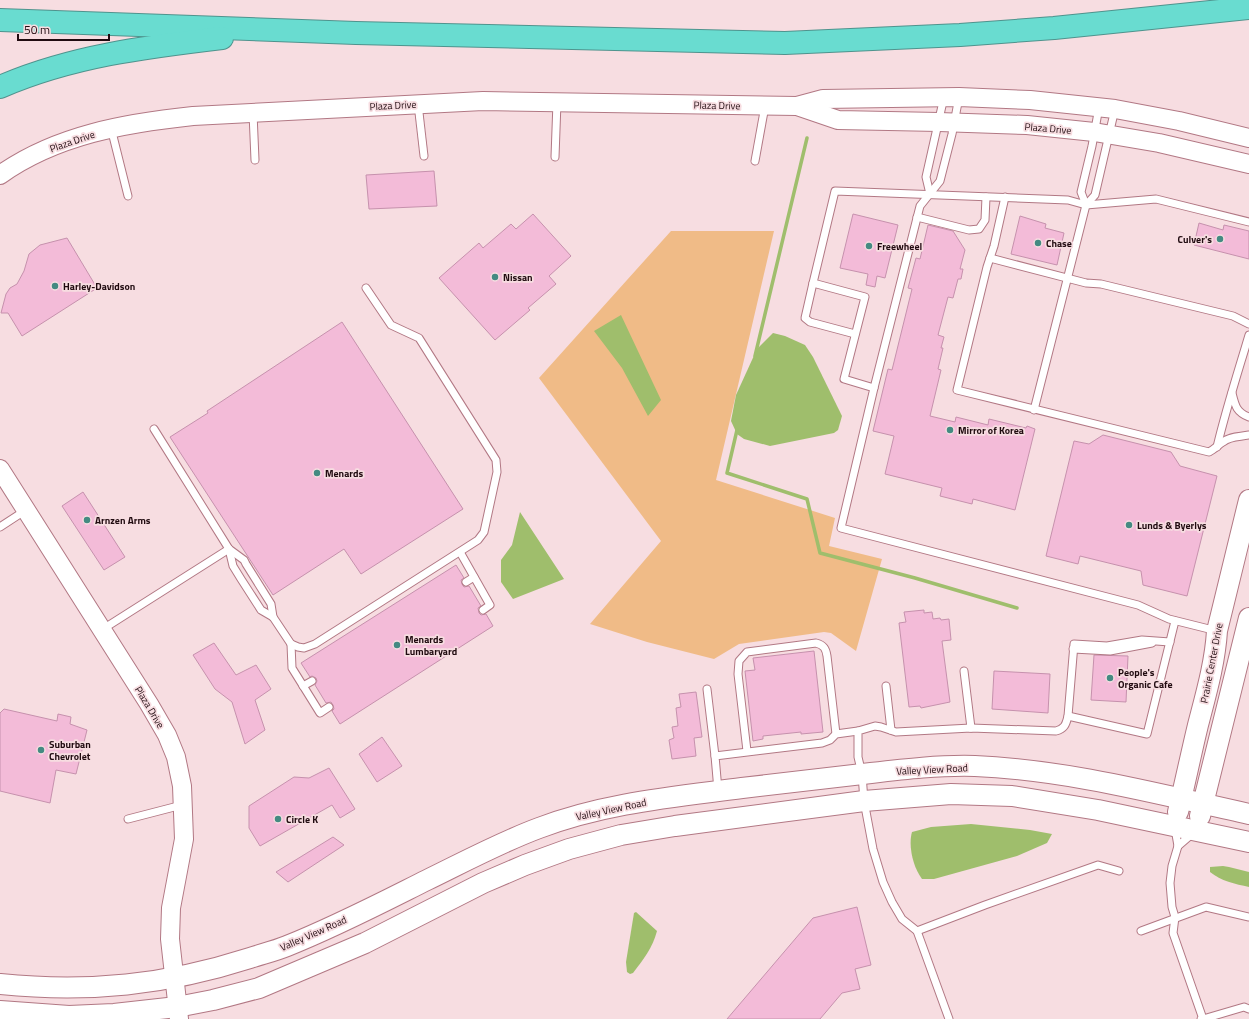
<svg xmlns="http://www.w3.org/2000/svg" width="1249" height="1019" viewBox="0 0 1249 1019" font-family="'Titillium Web',sans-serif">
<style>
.green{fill:#f0bb87}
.water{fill:#9fbe6c}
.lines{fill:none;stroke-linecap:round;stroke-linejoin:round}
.stream{stroke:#9fbe6c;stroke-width:3.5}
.building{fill:#f3bbd8;stroke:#c691ad}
.service-casing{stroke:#b27884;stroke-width:9}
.tertiary-casing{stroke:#b27884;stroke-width:20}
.secondary-casing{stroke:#b27884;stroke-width:22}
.motorway-casing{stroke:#4f938d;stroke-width:24}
.service{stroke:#fff;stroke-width:7}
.tertiary{stroke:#fff;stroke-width:18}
.secondary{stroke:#fff;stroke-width:20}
.motorway{stroke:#69dcd0;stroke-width:22}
.poi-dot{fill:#448a82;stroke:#f7dde1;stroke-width:1.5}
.labels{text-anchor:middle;stroke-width:3.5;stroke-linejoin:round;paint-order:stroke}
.street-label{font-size:10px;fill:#200b10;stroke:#f7dde1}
.poi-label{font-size:10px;font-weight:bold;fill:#200b10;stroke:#f7dde1;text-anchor:start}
</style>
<rect width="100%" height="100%" fill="#f7dde1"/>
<polygon class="green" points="671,231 774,231 716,480 835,518 829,546 882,559 856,651 831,633 824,632 739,644 714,659 647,642 590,624 661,541 539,378"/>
<g class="water">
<polygon points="621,315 661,400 648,416 622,368 594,331"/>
<polygon points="773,333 785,336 805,345 813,357 842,416 838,430 834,433 770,446 744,439 737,434 731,421 736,395 757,349"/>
<polygon points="520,512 564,579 513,599 501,582 501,560 512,545"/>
<path d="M971 824 1030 830 1052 834 1047 843 1017 856 934 879H922C913 867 908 846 912 832L931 827Z"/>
<path d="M1223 866 1229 867 1249 872V887C1235 884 1221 881 1210 872V867Z"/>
<path d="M636 912 657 931C653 947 643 960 633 973L630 974 627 972 626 962 634 913Z"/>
</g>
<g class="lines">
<g class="stream">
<polyline points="755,356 807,138"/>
<polyline points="737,430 727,473 807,499 820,553 915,578 1017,608"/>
</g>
</g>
<g class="building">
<polygon points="434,171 437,206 369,209 366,175"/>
<polygon points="533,214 571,256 549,276 556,284 528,308 530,310 495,340 439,278 479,243 483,248 511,224 516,229"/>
<polygon points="853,214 898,225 885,278 877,276 875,287 866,285 868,274 840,268"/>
<polygon points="1020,216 1046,224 1045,228 1064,233 1057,265 1011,254"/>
<polygon points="1199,223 1223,230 1224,225 1249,231 1249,259 1194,245"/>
<polygon points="928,225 953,231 965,250 960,269 963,269 961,279 958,279 953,298 948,297 938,335 944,337 941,348 943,348 938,369 941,370 930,416 955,422 956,417 988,425 989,419 1026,428 1027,426 1035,429 1015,510 973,499 972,504 940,496 942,488 885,474 894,436 873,431 888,369 892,370 912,289 908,288 916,258 920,259"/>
<polygon points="67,238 97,288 22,336 8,313 1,313 6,294 10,288 17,284 24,271 29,254 40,245"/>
<polygon points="342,322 463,509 361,574 344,549 273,595 170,437 208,413 207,411"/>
<polygon points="1103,435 1171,452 1180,466 1217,476 1187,596 1143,585 1141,571 1080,556 1078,564 1046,556 1074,441 1089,444"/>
<polygon points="83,492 125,557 104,570 62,506"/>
<polygon points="456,565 464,578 461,580 462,584 464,587 469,586 481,606 478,608 479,613 481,615 486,614 493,626 340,724 332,711 334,709 333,705 331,702 326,703 315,685 317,681 316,678 312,676 310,677 301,663"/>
<polygon points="924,610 924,613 932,612 933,619 940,618 941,620 949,619 951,640 942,641 950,702 921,708 920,706 909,707 899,623 906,622 904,612"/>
<polygon points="214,643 236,675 256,665 271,689 255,700 265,730 245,744 232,702 215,689 193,655"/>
<polygon points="814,651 823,732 801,734 801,732 763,736 763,739 753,741 745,671 755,670 753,658"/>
<polygon points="1094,655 1128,656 1126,702 1091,700"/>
<polygon points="994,671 1050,674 1048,713 992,709"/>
<polygon points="696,692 702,737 694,738 696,756 672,759 669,740 674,738 672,727 678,726 676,708 681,707 679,694"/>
<polygon points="4,709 57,721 58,714 71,717 70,724 87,730 76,774 56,770 50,803 0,791 0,713"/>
<polygon points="382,737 402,766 377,782 359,754"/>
<polygon points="329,768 355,809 340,818 332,805 260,846 249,828 249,806 294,777 309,778"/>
<polygon points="333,837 344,845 288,882 276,872"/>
<polygon points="857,907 871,965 855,969 860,989 842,993 820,1019 727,1019 813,918"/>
</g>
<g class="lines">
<g class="service-casing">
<g id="service">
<polyline points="418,104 424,156"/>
<polyline points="253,113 255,160"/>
<polyline points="111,128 128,196"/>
<polyline points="555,157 557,102"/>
<polyline points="755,161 765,106"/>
<polyline points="930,194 926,177 944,97"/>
<path d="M1005 197 994 246 987 267 957 390 1209 452C1215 449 1218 445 1223 442 1230 436 1240 437 1249 435"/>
<polyline points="1086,205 1081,192 1092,146 1099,107"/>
<polyline points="917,217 969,230 979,229 985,220 986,197"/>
<polyline points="990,258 1086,283 1101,284 1233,316 1249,324"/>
<polyline points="813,283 805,318 810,322 855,334"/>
<polyline points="874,388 920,206 940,181 952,134 959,97"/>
<path d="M1232 393C1235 405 1236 412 1249 417"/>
<polyline points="1034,410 1086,205 1095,195 1115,109"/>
<polyline points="154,429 229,549 244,560 246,564 271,604 273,617 291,644 298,647 304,648 315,644 478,540 484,532 497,472 496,460 419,338 391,325 366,288"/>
<path d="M1217 447C1226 409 1238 372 1249 335"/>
<polyline points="0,527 26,510"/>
<polyline points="229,549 233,566 241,579 261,610 273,617"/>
<polyline points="460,552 490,605 483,610"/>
<polyline points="466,582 474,577"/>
<polyline points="103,629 229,549"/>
<polyline points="1217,631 1169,619 1138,605 841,528 874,388 844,379 865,297 813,283 835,191 1068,200 1086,205 1156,199 1249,222"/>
<polyline points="291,644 292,668 320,713 329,707"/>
<polyline points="1073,649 1110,651 1152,643"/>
<polyline points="964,671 971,728"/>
<polyline points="303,686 312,681"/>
<polyline points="886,686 891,730"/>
<polyline points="707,689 715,756"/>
<polyline points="1068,716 1147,734 1175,621"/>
<path d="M747 751 738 674 739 661 747 652 816 643C824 645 826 649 827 656L836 734"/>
<polyline points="718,790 715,756 822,743 830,740 836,734 858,731"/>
<polyline points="128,819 182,805"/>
<polyline points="1175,829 1178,846 1172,866 1170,883 1172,907 1175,917 1173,933 1203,1019 1201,1019"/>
<polyline points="1178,846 1193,833"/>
<polyline points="917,931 985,905 1098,865 1119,871"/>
<polyline points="1141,931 1206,907 1249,917"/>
<path d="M949 1019 917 931 902 919 892 902 883 882 873 849 864 801 862 774 858 757V731L875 726 881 727 896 732 971 728 1056 731C1064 729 1066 725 1068 716L1074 644 1107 646 1142 640 1170 642"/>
<polyline points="1203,1019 1244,1007 1249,1009"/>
</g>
</g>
<g class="tertiary-casing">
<g id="tertiary">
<polyline points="797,106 838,120 939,122 1027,125 1094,132 1159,143 1249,164"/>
<path d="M0 175C56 135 126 123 193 116L483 101 797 106 823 99 959 97 1030 100 1115 109 1179 121 1249 138"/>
<polyline points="0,469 149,704 167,735 176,757 182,786 184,839 171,908 170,939 179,1019"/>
</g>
</g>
<g class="secondary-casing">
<g id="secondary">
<path d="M1178 812C1185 783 1191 754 1198 725 1206 694 1215 663 1217 631L1249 500"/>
<polyline points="1200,816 1249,618"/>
<path d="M0 984C88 993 166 985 250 958 262 954 275 951 287 946 335 927 381 903 427 880 464 862 501 842 539 828 604 803 674 797 742 788 785 783 828 778 871 773 905 769 940 765 975 766 1068 770 1158 794 1249 814"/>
<polyline points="0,1011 69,1016 114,1014 177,1007 213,1000 259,988 365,943 483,883 525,865 569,849 621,835 675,826 864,801 951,794 1012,796 1098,810 1249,842"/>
</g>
</g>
<g class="motorway-casing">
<g id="motorway">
<polyline points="0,20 356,33 785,43 960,35 1054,28 1249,8"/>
<path d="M0 87C71 56 146 47 222 38"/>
</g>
</g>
<use href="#service" class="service"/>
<use href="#tertiary" class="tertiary"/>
<use href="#secondary" class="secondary"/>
<use href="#motorway" class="motorway"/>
</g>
<g class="poi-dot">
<circle cx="1220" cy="239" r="4"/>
<circle cx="1038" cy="243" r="4"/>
<circle cx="869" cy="246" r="4"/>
<circle cx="495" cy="277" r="4"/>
<circle cx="55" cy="286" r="4"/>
<circle cx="950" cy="430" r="4"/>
<circle cx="317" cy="473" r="4"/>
<circle cx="87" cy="520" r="4"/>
<circle cx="1129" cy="525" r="4"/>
<circle cx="397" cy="645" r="4"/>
<circle cx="1110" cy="678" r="4"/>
<circle cx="41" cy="750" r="4"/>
<circle cx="278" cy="819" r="4"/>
</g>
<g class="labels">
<g class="street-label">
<text transform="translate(393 105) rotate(-3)" y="4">Plaza Drive</text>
<text transform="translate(717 105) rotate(1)" y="4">Plaza Drive</text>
<text transform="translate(1048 128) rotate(5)" y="4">Plaza Drive</text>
<text transform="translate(72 141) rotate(-19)" y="4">Plaza Drive</text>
<text transform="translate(1211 663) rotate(-79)" y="4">Prairie Center Drive</text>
<text transform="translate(150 707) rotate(59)" y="4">Plaza Drive</text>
<text transform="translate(932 769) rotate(-3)" y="4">Valley View Road</text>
<text transform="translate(611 809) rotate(-12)" y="4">Valley View Road</text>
<text transform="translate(313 933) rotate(-24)" y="4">Valley View Road</text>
</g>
<g class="poi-label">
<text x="1212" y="243" text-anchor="end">Culver's</text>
<text x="1046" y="247">Chase</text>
<text x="877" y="250">Freewheel</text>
<text x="503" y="281">Nissan</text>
<text x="63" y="290">Harley-Davidson</text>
<text x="958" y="434">Mirror of Korea</text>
<text x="325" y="477">Menards</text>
<text x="95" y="524">Arnzen Arms</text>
<text x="1137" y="529">Lunds &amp; Byerlys</text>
<text x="405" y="643">Menards<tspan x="405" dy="12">Lumbaryard</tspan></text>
<text x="1118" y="676">People's<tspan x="1118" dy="12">Organic Cafe</tspan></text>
<text x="49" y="748">Suburban<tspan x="49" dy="12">Chevrolet</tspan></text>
<text x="286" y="823">Circle K</text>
</g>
</g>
<path d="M18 34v6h91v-6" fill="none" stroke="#200b10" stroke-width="2"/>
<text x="24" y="34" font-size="12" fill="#200b10" stroke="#f7dde1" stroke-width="3" paint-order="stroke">50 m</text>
</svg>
